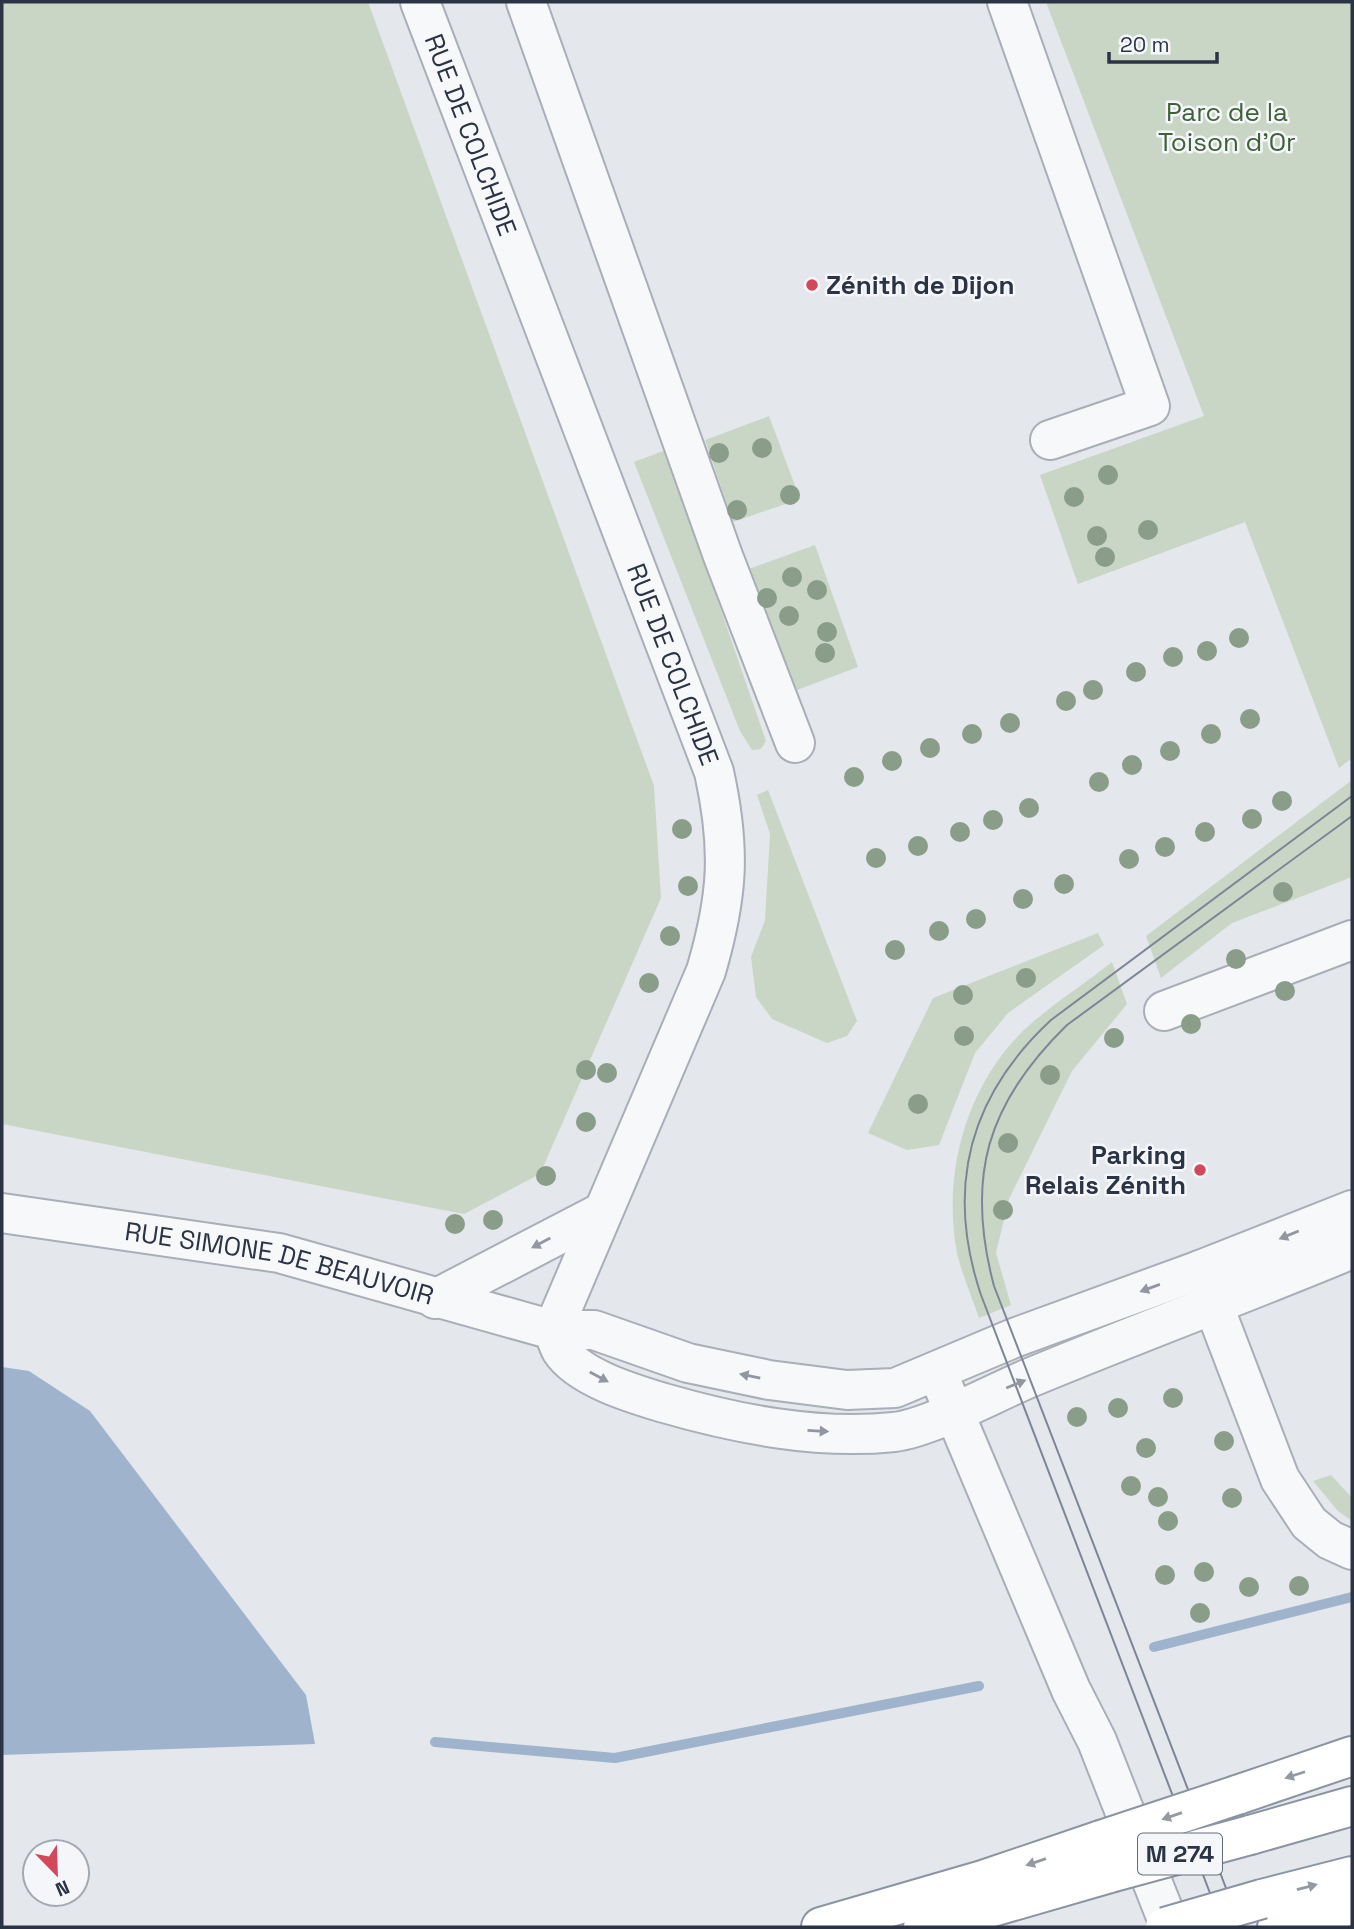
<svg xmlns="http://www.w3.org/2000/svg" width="1354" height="1929" viewBox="0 0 1354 1929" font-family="'Space Grotesk',sans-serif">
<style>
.green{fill:#c9d6c5}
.water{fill:#9fb4cc}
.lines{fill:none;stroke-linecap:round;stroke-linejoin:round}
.stream{stroke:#9fb4cc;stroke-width:10}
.minor-casing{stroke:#a9aeb7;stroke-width:42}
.highway-casing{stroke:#8b94a3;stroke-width:42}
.minor{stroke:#f7f8fa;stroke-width:38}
.highway{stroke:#fff;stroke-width:38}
.tram{stroke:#7d8696;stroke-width:2}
.highway-bridge-casing{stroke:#8b94a3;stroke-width:42;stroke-linecap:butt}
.highway-bridge{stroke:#fff;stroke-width:38}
.tree{fill:#899d89}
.oneway{fill:#9196a0}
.oneway2{fill:#959aa2}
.poi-dot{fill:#d1495b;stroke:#f4f6f9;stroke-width:2.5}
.labels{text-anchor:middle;stroke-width:5;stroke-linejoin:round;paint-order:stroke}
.shield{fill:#f4f6f9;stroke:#676e7b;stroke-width:2}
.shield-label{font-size:24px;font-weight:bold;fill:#2b3445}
.park-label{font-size:26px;fill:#3f6138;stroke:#f4f6f9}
.street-label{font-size:26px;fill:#2b3445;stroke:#f4f6f9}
.poi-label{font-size:26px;font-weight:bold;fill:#2b3445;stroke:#f4f6f9;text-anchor:start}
</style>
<rect width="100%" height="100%" fill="#e4e7ec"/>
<g class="green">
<polygon points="2,2 368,2 654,786 661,898 540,1174 464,1214 2,1124"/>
<polygon points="1046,2 1352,2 1352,758 1339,768 1245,522 1078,584 1040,475 1204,416"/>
<polygon points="769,416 800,499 733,522 705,440"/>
<polygon points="666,450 766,741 761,749 752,750 740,731 634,462"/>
<polygon points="815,545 858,667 789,693 746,570"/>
<polygon points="1352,780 1352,877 1232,923 1161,978 1146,936"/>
<polygon points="768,790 857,1021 847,1036 827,1043 772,1019 756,997 751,957 765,920 770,834 757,795"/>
<polygon points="1098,933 1104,945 1008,1013 975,1053 939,1145 907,1150 868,1133 933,998"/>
<path d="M1112 962 1127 1004 1072 1071 1009 1199 996 1253 1011 1305 979 1318C971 1293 958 1267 955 1241 945 1168 967 1089 1019 1035 1046 1008 1082 986 1112 962Z"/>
<polygon points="1331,1475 1352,1498 1352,1521 1338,1511 1313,1481"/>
</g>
<polygon class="water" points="2,1367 29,1371 90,1411 306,1695 315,1744 2,1755"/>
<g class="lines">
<g class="stream">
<polyline points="1154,1647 1352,1597"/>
<polyline points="435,1742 615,1758 979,1686"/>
</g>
<g class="minor-casing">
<g id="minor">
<path id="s1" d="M420 2 714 772C731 849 728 896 706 971L553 1330"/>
<polyline points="526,2 723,556 795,743"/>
<polyline points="1007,2 1150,406 1050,440"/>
<polyline points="1164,1011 1352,940"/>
<path id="s2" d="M2 1213 279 1253 553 1330H594L688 1363 769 1380 847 1390 895 1388 1014 1338 1200 1270 1280 1479 1309 1523 1330 1540 1352 1550"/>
<polyline points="1200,1270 1352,1210"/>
<polyline points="435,1299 602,1212"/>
<path d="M553 1330C556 1337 558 1345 561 1350 579 1378 634 1394 664 1403 737 1424 817 1440 894 1432 929 1428 992 1394 1027 1379 1135 1334 1244 1294 1352 1249"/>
<polyline points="944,1388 1071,1690 1097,1741 1170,1927"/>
</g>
</g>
<g class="highway-casing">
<g id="highway">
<polyline points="1237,1795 1352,1756"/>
<polyline points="1250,1835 1352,1806"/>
<polyline points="1262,1899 1352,1876"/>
<polyline points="821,1927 983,1880 1101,1840"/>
<polyline points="923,1927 1110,1873"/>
<polyline points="1277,1927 1352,1905"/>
</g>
</g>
<use href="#minor" class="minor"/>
<use href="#highway" class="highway"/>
<g class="tram">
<path d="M1223 1927 981 1295C945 1188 968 1097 1051 1020L1352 796"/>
<path d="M1241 1927 994 1286C965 1177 987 1103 1067 1025L1352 816"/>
</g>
<g class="highway-bridge-casing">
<g id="highway-bridge">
<polyline points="1101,1840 1237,1795"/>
<polyline points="1110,1873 1250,1835"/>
<polyline points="1165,1927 1262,1899"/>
</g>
</g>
<use href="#highway-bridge" class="highway-bridge"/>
</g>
<g class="tree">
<circle cx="762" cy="448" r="10"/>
<circle cx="719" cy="453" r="10"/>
<circle cx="1108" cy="475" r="10"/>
<circle cx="790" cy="495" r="10"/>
<circle cx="1074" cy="497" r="10"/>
<circle cx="737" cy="510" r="10"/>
<circle cx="1148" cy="530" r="10"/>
<circle cx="1097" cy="536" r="10"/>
<circle cx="1105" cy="557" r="10"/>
<circle cx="792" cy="577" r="10"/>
<circle cx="817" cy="590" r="10"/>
<circle cx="767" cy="598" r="10"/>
<circle cx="789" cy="616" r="10"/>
<circle cx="827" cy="632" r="10"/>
<circle cx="1239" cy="638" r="10"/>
<circle cx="1207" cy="651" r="10"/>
<circle cx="825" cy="653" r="10"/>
<circle cx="1173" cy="657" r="10"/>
<circle cx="1136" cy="672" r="10"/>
<circle cx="1093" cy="690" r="10"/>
<circle cx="1066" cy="701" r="10"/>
<circle cx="1250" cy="719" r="10"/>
<circle cx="1010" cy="723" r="10"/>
<circle cx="972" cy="734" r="10"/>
<circle cx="1211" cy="734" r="10"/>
<circle cx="930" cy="748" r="10"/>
<circle cx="1170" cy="751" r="10"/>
<circle cx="892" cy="761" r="10"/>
<circle cx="1132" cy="765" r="10"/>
<circle cx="854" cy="777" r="10"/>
<circle cx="1099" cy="782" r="10"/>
<circle cx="1282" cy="801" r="10"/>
<circle cx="1029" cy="808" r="10"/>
<circle cx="1252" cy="819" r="10"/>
<circle cx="993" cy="820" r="10"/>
<circle cx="682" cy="829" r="10"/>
<circle cx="960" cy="832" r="10"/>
<circle cx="1205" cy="832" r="10"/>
<circle cx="918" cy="846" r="10"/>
<circle cx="1165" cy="847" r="10"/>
<circle cx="876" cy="858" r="10"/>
<circle cx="1129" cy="859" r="10"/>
<circle cx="1064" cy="884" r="10"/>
<circle cx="688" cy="886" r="10"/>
<circle cx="1283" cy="892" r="10"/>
<circle cx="1023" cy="899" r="10"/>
<circle cx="976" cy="919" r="10"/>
<circle cx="939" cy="931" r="10"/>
<circle cx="670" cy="936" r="10"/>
<circle cx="895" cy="950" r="10"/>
<circle cx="1236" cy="959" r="10"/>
<circle cx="1026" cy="978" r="10"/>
<circle cx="649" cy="983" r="10"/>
<circle cx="1285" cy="991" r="10"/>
<circle cx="963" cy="995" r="10"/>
<circle cx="1191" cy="1024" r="10"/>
<circle cx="964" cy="1036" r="10"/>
<circle cx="1114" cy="1038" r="10"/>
<circle cx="586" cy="1070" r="10"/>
<circle cx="607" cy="1073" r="10"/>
<circle cx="1050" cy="1075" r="10"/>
<circle cx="918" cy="1104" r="10"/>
<circle cx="586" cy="1122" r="10"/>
<circle cx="1008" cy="1143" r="10"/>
<circle cx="546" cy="1176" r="10"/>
<circle cx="1003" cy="1210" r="10"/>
<circle cx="493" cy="1220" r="10"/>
<circle cx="455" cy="1224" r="10"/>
<circle cx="1173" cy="1398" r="10"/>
<circle cx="1118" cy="1408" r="10"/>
<circle cx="1077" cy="1417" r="10"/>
<circle cx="1224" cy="1441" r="10"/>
<circle cx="1146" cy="1448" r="10"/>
<circle cx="1131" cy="1486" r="10"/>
<circle cx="1158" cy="1497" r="10"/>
<circle cx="1232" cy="1498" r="10"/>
<circle cx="1168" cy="1521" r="10"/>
<circle cx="1204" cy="1572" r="10"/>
<circle cx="1165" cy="1575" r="10"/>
<circle cx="1299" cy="1586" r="10"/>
<circle cx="1249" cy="1587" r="10"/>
<circle cx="1200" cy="1613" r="10"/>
</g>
<defs><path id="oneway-solid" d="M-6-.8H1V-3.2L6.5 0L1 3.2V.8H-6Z" transform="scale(1.75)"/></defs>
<g class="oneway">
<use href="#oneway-solid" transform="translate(1289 1235) rotate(158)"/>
<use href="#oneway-solid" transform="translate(541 1243) rotate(152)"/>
<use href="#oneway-solid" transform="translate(1150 1288) rotate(160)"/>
<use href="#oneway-solid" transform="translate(750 1376) rotate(-168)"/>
<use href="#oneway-solid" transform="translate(599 1377) rotate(28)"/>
<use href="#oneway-solid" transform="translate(1016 1384) rotate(-22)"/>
<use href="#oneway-solid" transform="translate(818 1431) rotate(3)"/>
</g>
<g class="oneway2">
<use href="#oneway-solid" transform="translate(1295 1775) rotate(162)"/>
<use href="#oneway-solid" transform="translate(1172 1816) rotate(161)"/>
<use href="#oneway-solid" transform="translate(1036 1862) rotate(161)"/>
<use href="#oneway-solid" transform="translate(1307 1887) rotate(-15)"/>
</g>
<g class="poi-dot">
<circle cx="812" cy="285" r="7"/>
<circle cx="1200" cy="1170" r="7"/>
</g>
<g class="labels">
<rect class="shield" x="1138" y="1833.5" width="84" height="41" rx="5"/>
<g class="shield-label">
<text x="1180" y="1862">M 274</text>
</g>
<g class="park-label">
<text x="1227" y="121">Parc de la<tspan x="1227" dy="30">Toison d'Or</tspan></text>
</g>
<g class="street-label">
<text dy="9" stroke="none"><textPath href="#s1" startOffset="142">RUE DE COLCHIDE</textPath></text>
<text dy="9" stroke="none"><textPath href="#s1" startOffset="709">RUE DE COLCHIDE</textPath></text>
<text dy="9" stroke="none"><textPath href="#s2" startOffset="282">RUE SIMONE DE BEAUVOIR</textPath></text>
</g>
<g class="poi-label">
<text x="826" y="294">Zénith de Dijon</text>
<text x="1186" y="1164" text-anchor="end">Parking<tspan x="1186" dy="30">Relais Zénith</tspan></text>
</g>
</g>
<rect width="1354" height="1929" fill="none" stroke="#2b3445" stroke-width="7"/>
<g transform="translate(56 1873) rotate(157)"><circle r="33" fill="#f4f6f9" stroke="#a4a8b1" stroke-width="2"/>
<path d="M0-5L12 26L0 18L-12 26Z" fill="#d1495b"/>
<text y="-10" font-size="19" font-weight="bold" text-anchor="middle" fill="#2b3445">N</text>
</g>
<path d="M1109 52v10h108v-10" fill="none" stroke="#2b3445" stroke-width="3.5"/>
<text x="1120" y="52" font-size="21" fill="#2b3445" stroke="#f4f6f9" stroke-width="5" paint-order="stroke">20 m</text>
</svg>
